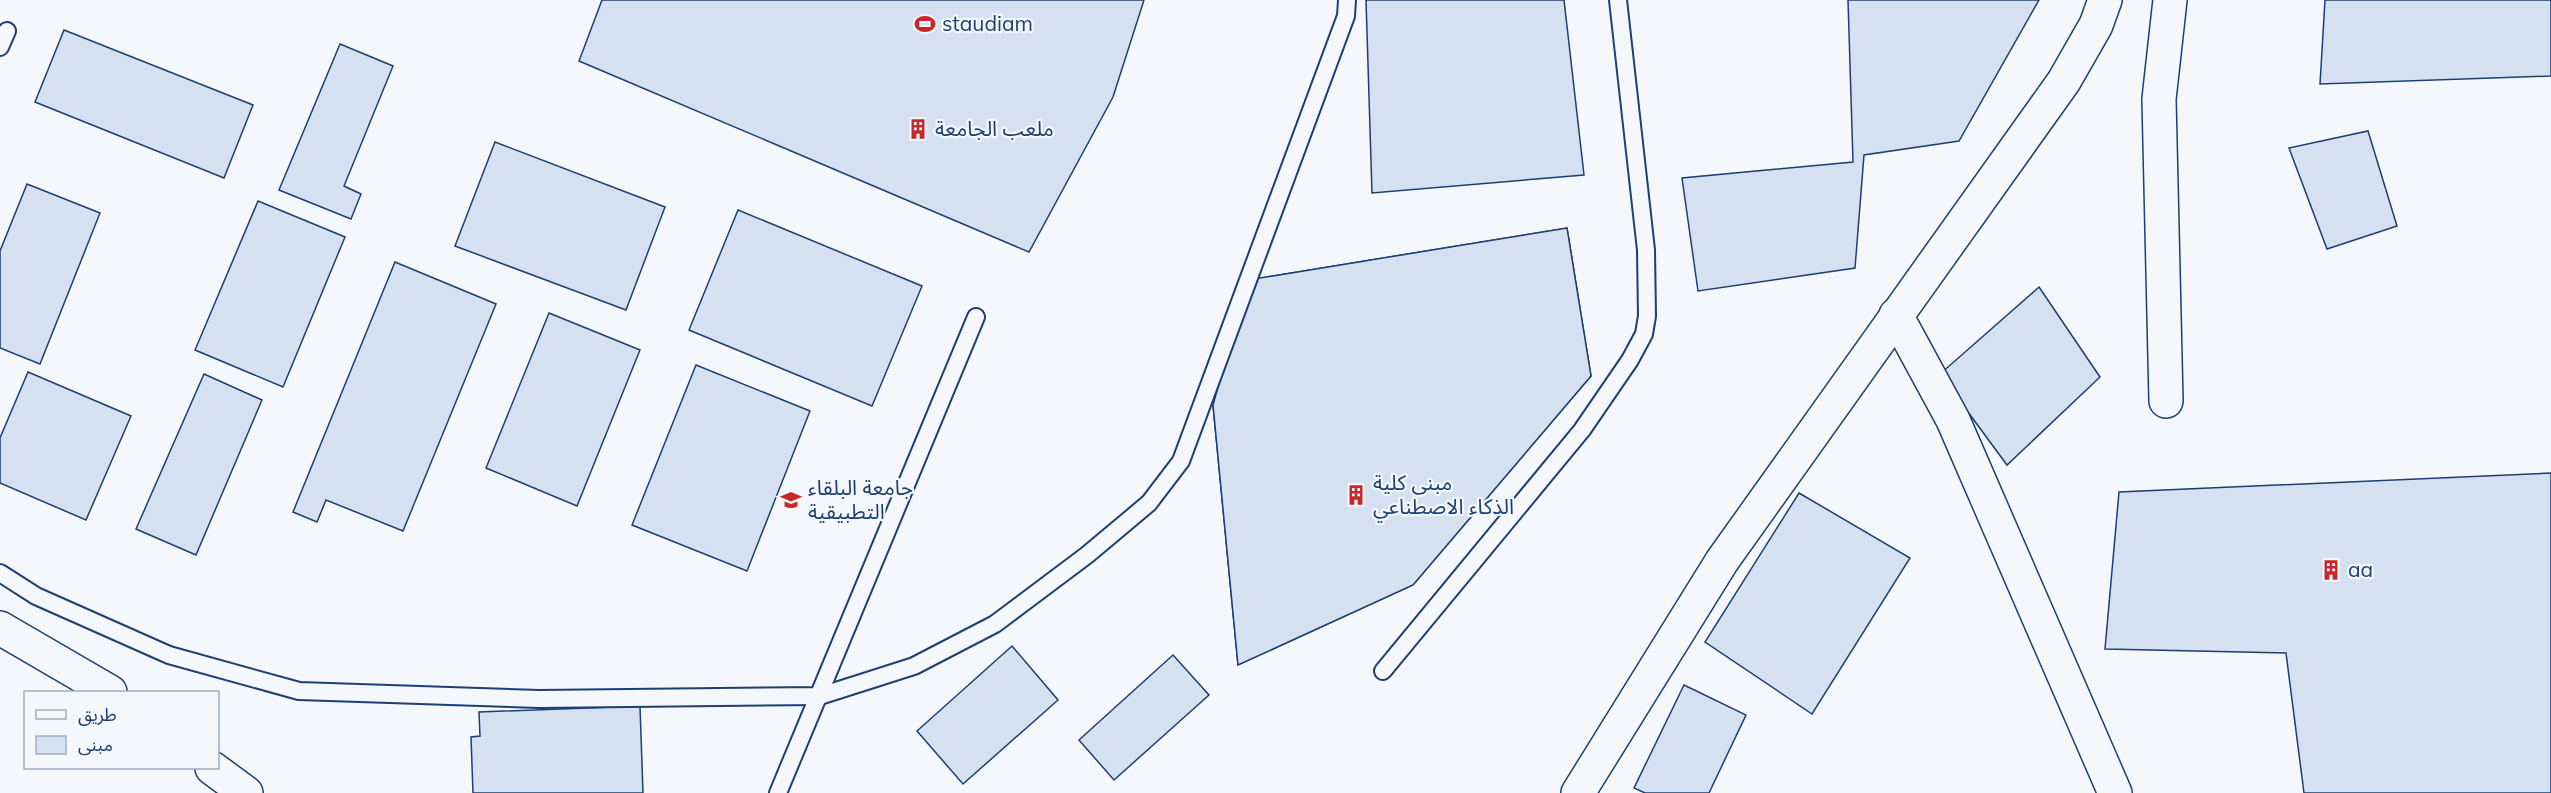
<svg xmlns="http://www.w3.org/2000/svg" width="2551" height="793" viewBox="0 0 2551 793" font-family="Mulish,'Noto Sans Arabic',sans-serif">
<style>
.building{fill:#d5e0f0;stroke:#1d3f73;stroke-width:1.5}
.lines{fill:none;stroke-linecap:round;stroke-linejoin:round}
.lane-casing{stroke:#1d3f73;stroke-width:20}
.street-casing{stroke:#1d3f73;stroke-width:36}
.secondary-casing{stroke:#1d3f73;stroke-width:36}
.lane{stroke:#f4f7fb;stroke-width:16}
.street{stroke:#f4f7fb;stroke-width:33}
.secondary{stroke:#f4f7fb;stroke-width:33}
.labels{text-anchor:middle;stroke-width:4.5;stroke-linejoin:round;paint-order:stroke}
.poi-label{font-size:21px;fill:#1d3f73;stroke:#f4f7fb;text-anchor:start}
</style>
<rect width="100%" height="100%" fill="#f4f7fb"/>
<g class="building">
<polygon points="602,0 1144,0 1113,97 1029,252 579,61"/>
<polygon points="1366,0 1564,0 1584,175 1372,193"/>
<polygon points="1848,0 2039,0 1959,141 1864,155 1855,268 1698,291 1682,178 1853,162"/>
<polygon points="2325,0 2551,0 2551,76 2320,84"/>
<polygon points="64,30 253,105 224,178 35,102"/>
<polygon points="340,44 393,66 344,186 361,194 351,219 279,190"/>
<polygon points="2368,131 2397,226 2327,249 2289,148"/>
<polygon points="495,142 665,207 626,310 455,246"/>
<polygon points="27,184 100,213 40,364 0,348 0,251"/>
<polygon points="258,201 345,237 283,387 195,350"/>
<polygon points="738,210 922,286 872,406 689,330"/>
<polygon points="1567,228 1591,376 1413,585 1238,665 1213,405 1267,277"/>
<polygon points="1567,228 1591,376 1413,585 1238,665 1213,405 1248,280"/>
<polygon points="395,262 496,304 403,531 326,500 317,522 293,512"/>
<polygon points="2039,287 2100,377 2007,465 1940,374"/>
<polygon points="549,313 640,350 577,506 486,468"/>
<polygon points="696,365 810,411 747,571 632,525"/>
<polygon points="28,372 131,416 86,520 0,483 0,438"/>
<polygon points="204,374 262,400 196,555 136,529"/>
<polygon points="2551,473 2551,793 2304,793 2286,653 2105,649 2119,492"/>
<polygon points="1799,493 1910,558 1812,714 1705,642"/>
<polygon points="1012,646 1058,700 963,784 917,731"/>
<polygon points="1173,655 1209,695 1114,780 1079,740"/>
<polygon points="1684,685 1746,715 1709,793 1645,793 1634,788"/>
<polygon points="640,706 643,793 473,793 471,737 480,736 479,712"/>
</g>
<g class="lines">
<g class="lane-casing">
<g id="lane">
<polyline points="0,47 7,31"/>
<polyline points="0,573 36,596 169,655 299,691 539,699 820,696 914,666 995,624 1087,555 1149,503 1181,461 1346,16 1347,0"/>
<polyline points="1383,671 1582,430 1630,360 1644,334 1647,316 1646,250 1618,0"/>
<polyline points="778,793 976,317"/>
</g>
</g>
<g class="street-casing">
<g id="street">
<polyline points="1896,315 1953,420 2115,793"/>
<polyline points="2166,401 2159,99 2170,0"/>
</g>
</g>
<g class="secondary-casing">
<g id="secondary">
<polyline points="0,628 110,692"/>
<polyline points="212,768 246,793"/>
<polyline points="1578,793 1722,561 2064,81 2096,25 2105,0"/>
</g>
</g>
<use href="#lane" class="lane"/>
<use href="#street" class="street"/>
<use href="#secondary" class="secondary"/>
</g>
<defs>
<g id="stadium-bare" transform="scale(1.62)"><path d="M0-5a6.5 5 0 1 0 0 10a6.5 5 0 1 0 0-10ZM-3.5-1.8h7v3.6h-7Z" fill="#c62828" stroke="#f4f7fb" stroke-width="2.5" paint-order="stroke"/></g>
<g id="building-bare" transform="scale(1.62)"><path d="M-4-6H4V6H1V3H-1V6H-4ZM-2.5-4.3h1.7v1.8h-1.7ZM.8-4.3h1.7v1.8H.8ZM-2.5-1h1.7V.8h-1.7ZM.8-1h1.7V.8H.8Z" fill="#c62828" stroke="#f4f7fb" stroke-width="2.5" paint-order="stroke"/></g>
<g id="university-bare" transform="scale(1.62)"><path d="M0-5L7-2L0 1L-7-2ZM-4 1L0 2.5L4 1V4Q0 6-4 4Z" fill="#c62828" stroke="#f4f7fb" stroke-width="2.5" paint-order="stroke"/></g>
</defs>
<g fill-rule="evenodd">
<use href="#stadium-bare" x="925" y="24"/>
<use href="#building-bare" x="918" y="129"/>
<use href="#building-bare" x="1356" y="495"/>
<use href="#university-bare" x="791" y="500"/>
<use href="#building-bare" x="2331" y="570"/>
</g>
<g class="labels">
<g class="poi-label">
<text x="942" y="31">staudiam</text>
<text x="935" y="136">ملعب الجامعة</text>
<text x="1373" y="490">مبنى كلية<tspan x="1373" dy="24">الذكاء الاصطناعي</tspan></text>
<text x="808" y="495">جامعة البلقاء<tspan x="808" dy="24">التطبيقية</tspan></text>
<text x="2348" y="577">aa</text>
</g>
</g>
<rect x="24" y="691" width="195" height="78" fill="#f4f7fb" stroke="#9eadc5" stroke-width="1.5"/>
<rect x="36" y="710" width="30" height="9" fill="#f4f7fb" stroke="#9eadc5" stroke-width="1.5"/>
<text x="78" y="721" font-size="18" fill="#1d3f73">طريق</text>
<rect x="36" y="736" width="30" height="18" fill="#d5e0f0" stroke="#9eadc5" stroke-width="1.5"/>
<text x="78" y="751" font-size="18" fill="#1d3f73">مبنى</text>
</svg>
